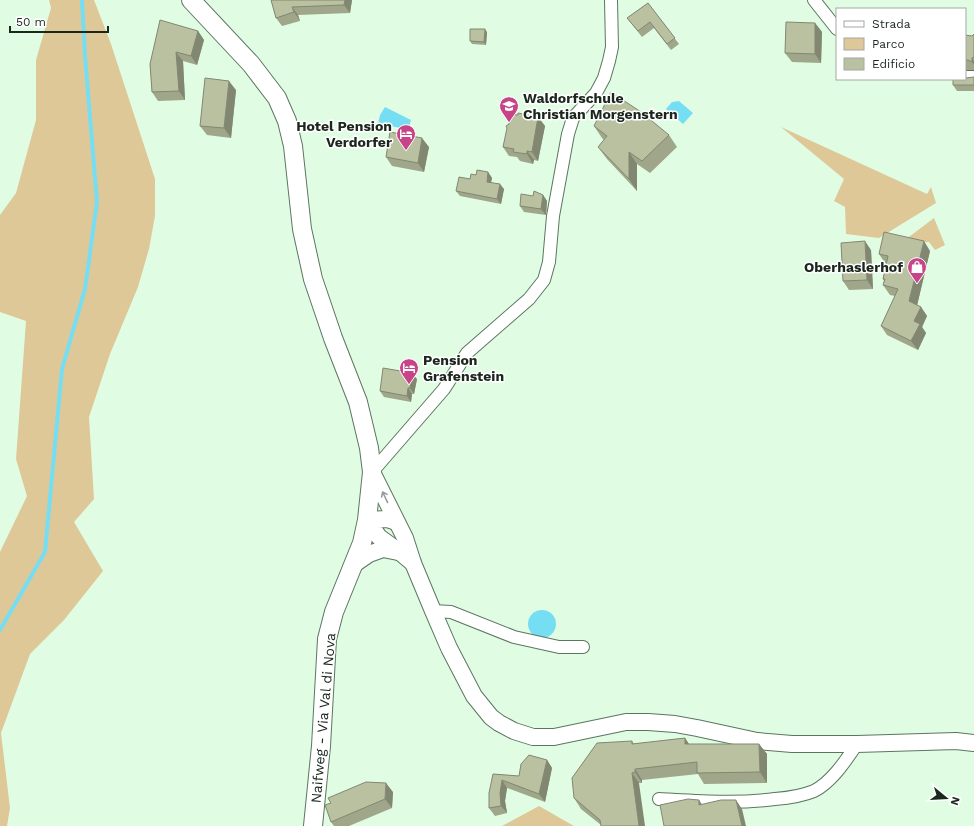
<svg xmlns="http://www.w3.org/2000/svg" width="974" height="826" viewBox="0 0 974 826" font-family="'Work Sans',sans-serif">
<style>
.green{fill:#dec898}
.water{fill:#76def3}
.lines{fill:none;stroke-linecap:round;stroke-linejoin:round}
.stream{stroke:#76def3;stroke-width:4}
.minor-casing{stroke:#5c7560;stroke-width:14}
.tertiary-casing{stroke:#5c7560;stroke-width:18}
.secondary-casing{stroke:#5c7560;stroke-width:20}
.minor{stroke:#fff;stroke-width:12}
.tertiary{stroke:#fff;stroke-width:16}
.secondary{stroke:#fff;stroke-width:18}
.wall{fill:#9fa68a}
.shaded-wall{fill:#828771}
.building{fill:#b9c1a1;stroke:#828771}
.oneway{stroke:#989d99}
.labels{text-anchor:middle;stroke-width:3;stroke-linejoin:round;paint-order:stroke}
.poi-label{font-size:14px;font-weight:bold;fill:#1b261d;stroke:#fff;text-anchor:start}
.street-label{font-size:14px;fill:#1b261d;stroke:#fff}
</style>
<rect width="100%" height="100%" fill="#e0fde4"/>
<g class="green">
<polygon points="49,0 94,0 111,44 155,179 155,216 149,249 138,287 110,354 89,417 94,499 74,522 103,571 64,620 30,654 1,733 10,808 7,826 0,826 0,552 27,496 16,459 26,321 0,312 0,215 16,193 36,120 36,60 51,8"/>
<polygon points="781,127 927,194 931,187 936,203 879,238 846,234 845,207 834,201 844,179"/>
<polygon points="934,218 945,245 935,250 929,242 901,243"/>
<polygon points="539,806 574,826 502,826"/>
</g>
<g class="water">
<polygon points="679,101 693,113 683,124 666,109 672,102"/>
<polygon points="385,107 411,120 409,127 402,125 401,128 378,124 380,115"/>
<circle cx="542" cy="624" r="14"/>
</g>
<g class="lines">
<polyline class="stream" points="0,630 45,552 62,369 85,289 97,202 85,56 82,0"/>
<g class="minor-casing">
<g id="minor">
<polyline points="814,0 837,29"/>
<polyline points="965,77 974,77"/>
<polyline points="372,472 444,389 467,353 529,299 544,280 549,262 553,216 568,134 573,118 596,93 604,78 609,61 612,47 611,0"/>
<polyline points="433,611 451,612 514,637 559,647 583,647"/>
<path d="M659 799C698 801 736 804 775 799 788 798 802 796 814 791 832 782 846 760 857 744"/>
</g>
</g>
<g class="tertiary-casing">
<g id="tertiary">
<polyline points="372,472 405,538 413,563 433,611 449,648 474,696 491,717 499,723 514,731 533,737 554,737 626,722 648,722 675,724 697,728 757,741 792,744 857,744 956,741 974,743"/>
<polyline points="396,522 387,519 367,520 379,537 401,553 413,563"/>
<polyline points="353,565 369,554 383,549 398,552"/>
</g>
</g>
<g class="secondary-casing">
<polyline id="secondary" points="191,0 251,64 277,98 287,121 293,146 302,229 313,279 333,338 358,402 369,448 372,472 367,520 362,543 334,612 327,639 321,746 313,826"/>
</g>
<use href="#minor" class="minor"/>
<use href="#tertiary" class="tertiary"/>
<use href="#secondary" class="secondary"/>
</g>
<g class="wall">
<polygon points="271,0 352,0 350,13 298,15 300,21 282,26 276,18"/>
<polygon points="648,3 679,44 671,50 654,28 642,37 627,18"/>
<polygon points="815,23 822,32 821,63 792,62 785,53"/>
<polygon points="198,31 204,40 197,65 183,61 185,100 158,101 152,92 150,64"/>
<polygon points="487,32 486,45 472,44 470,41"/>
<polygon points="974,34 974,70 965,70 965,35 972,36"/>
<polygon points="974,77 974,91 957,91 953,85"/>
<polygon points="236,90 231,138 207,135 200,126"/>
<polygon points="518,115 538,117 545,126 538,161 534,160 533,164 520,161 517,157 509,156 503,147 509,124"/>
<polygon points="594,126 669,135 677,147 650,173 637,164 637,191 607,159 598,147 604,140 602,138"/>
<polygon points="429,147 424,172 392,166 386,157"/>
<polygon points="488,172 492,178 491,182 504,189 501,204 460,196 456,191 476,175"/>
<polygon points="543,195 547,201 546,215 524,212 520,206 533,196"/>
<polygon points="871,250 873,289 849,290 843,281"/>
<polygon points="930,251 917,305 921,307 927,316 922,327 926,333 918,350 887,335 881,326 895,296 890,295 883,285 884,281 883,279 886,263 885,263 879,254"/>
<polygon points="417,379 414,394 412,394 411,402 384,397 380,391"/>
<polygon points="685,738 689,744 759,744 767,754 767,783 704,784 698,774 642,780 642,783 639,783 601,825 581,809 574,798 632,741 634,744"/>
<polygon points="547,760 552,768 545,802 507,788 505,801 507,813 495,816 489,808 493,774 519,776"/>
<polygon points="393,792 392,808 349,826 334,826 331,822"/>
</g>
<g class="shaded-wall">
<polygon points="345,0 352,0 350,13 344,5"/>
<polygon points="292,7 298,15 300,21 294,12"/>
<polygon points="815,23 822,32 821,63 815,54"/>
<polygon points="485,29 487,32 486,45 484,42"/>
<polygon points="198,31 204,40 197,65 191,56"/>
<polygon points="176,52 183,61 185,100 179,91"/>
<polygon points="972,58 974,61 974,65 972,62"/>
<polygon points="229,81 236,90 231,138 224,128"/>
<polygon points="538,117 545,126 538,161 532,152"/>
<polygon points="422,138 429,147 424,172 418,163"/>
<polygon points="527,151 534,160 533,164 527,154"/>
<polygon points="629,152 637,164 637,191 629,179"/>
<polygon points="488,172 492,178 490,187 487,182"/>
<polygon points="500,184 504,189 501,204 497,199"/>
<polygon points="543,195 547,201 546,215 541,209"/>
<polygon points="865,241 871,250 873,289 867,280"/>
<polygon points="924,241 930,251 916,310 909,301"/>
<polygon points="921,307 927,316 922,327 926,333 918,350 911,341 914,321"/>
<polygon points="412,373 417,379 414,394 410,388"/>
<polygon points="408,388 412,394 411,402 407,396"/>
<polygon points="685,738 692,749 685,744"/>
<polygon points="759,744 767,754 767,783 760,772"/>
<polygon points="547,760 552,768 545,802 539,794"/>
<polygon points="635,769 642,780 642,783 635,772"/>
<polygon points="632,773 639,783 645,826 639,826"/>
<polygon points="502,780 507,788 505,801 507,813 501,806 500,793"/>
<polygon points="386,783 393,792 392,808 385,799"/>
<polygon points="699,800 705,809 699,805"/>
<polygon points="736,800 742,809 746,826 742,826"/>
</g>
<g class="building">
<polygon points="271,0 345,0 344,5 292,7 294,12 276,18"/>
<polygon points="648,3 675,38 667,44 650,22 638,31 627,18"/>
<polygon points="160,20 198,31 191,56 176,52 179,91 152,92 150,64"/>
<polygon points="786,22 815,23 815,54 785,53"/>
<polygon points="470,29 485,29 484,42 470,41"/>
<polygon points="974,34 974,57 972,58 972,62 968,60 965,60 965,35 972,36"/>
<polygon points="974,77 974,85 953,85 953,79 965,79 965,78"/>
<polygon points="205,78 229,81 224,128 200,126"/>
<polygon points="611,92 641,112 669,135 642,161 629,152 629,179 598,147 607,136 594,126"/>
<polygon points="518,113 538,117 532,152 527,151 527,154 513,152 514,149 503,147 507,128 506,126 509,124 511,114 518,115"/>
<polygon points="390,132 422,138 418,163 386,157"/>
<polygon points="477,170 488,172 487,182 500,184 497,199 456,191 459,177 470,179 471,174 476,175"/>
<polygon points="534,191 543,195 541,209 520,206 521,194 533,196"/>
<polygon points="884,232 924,241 909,301 921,307 914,321 920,324 911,341 881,326 898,289 883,285 885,279 883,279 888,256 879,254"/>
<polygon points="865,241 867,280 843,281 841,243"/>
<polygon points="383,368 412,373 410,388 408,388 407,396 380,391"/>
<polygon points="685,738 685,744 759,744 760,772 697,773 697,762 635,769 635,772 632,773 639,826 601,826 600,820 574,798 572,778 597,743 632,741 632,744"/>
<polygon points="529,755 547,760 539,794 502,780 500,793 501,806 489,808 489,793 493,774 519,776 521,764"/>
<polygon points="366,782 386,783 385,799 331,822 325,805 331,803 328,798"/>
<polygon points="688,799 699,800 699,805 721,800 736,800 742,826 664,826 660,805"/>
</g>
<defs><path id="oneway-shaft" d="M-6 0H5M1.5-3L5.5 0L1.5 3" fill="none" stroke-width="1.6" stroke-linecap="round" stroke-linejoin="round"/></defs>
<use class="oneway" href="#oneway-shaft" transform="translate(385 497) rotate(-115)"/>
<defs>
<g id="school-pin" transform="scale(1)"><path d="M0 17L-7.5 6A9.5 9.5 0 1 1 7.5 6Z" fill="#c84488" stroke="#fff"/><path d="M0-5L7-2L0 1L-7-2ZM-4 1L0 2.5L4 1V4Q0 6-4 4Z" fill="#fff"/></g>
<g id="hotel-pin" transform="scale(1)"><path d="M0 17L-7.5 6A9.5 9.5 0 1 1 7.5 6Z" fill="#c84488" stroke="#fff"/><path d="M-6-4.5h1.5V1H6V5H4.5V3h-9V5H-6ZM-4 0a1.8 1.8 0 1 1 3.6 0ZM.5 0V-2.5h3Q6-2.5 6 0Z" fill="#fff"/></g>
<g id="shop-pin" transform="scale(1)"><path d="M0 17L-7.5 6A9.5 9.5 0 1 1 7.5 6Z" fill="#c84488" stroke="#fff"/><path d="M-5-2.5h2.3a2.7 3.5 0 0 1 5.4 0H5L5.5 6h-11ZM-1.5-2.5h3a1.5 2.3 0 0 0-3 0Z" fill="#fff"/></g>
</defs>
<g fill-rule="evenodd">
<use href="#school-pin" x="509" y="106"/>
<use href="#hotel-pin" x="406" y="134"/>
<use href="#shop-pin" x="917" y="267"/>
<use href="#hotel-pin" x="409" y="368"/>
</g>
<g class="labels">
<g class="poi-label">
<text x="523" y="103">Waldorfschule<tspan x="523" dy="16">Christian Morgenstern</tspan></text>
<text x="392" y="131" text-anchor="end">Hotel Pension<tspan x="392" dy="16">Verdorfer</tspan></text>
<text x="903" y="272" text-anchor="end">Oberhaslerhof</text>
<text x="423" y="365">Pension<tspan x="423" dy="16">Grafenstein</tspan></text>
</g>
<g class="street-label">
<text transform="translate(323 718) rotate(-85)" y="5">Naifweg - Via Val di Nova</text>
</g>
</g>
<rect x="836" y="8" width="130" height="72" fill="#ffffff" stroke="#a4a8a5"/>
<rect x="844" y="21" width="20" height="6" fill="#ffffff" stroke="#a4a8a5"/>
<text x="872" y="28" font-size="12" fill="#1b261d">Strada</text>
<rect x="844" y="38" width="20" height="12" fill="#dec898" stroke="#a4a8a5"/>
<text x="872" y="48" font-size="12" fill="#1b261d">Parco</text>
<rect x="844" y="58" width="20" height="12" fill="#b9c1a1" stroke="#a4a8a5"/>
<text x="872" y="68" font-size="12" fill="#1b261d">Edificio</text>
<g transform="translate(946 798) rotate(108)" stroke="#ffffff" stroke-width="3" paint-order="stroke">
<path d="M0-3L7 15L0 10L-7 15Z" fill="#1b261d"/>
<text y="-6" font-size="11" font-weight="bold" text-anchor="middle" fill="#1b261d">N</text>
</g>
<path d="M10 26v6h98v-6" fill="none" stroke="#1b261d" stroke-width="2"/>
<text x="16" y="26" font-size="12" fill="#1b261d" stroke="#ffffff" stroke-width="3" paint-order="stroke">50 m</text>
</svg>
